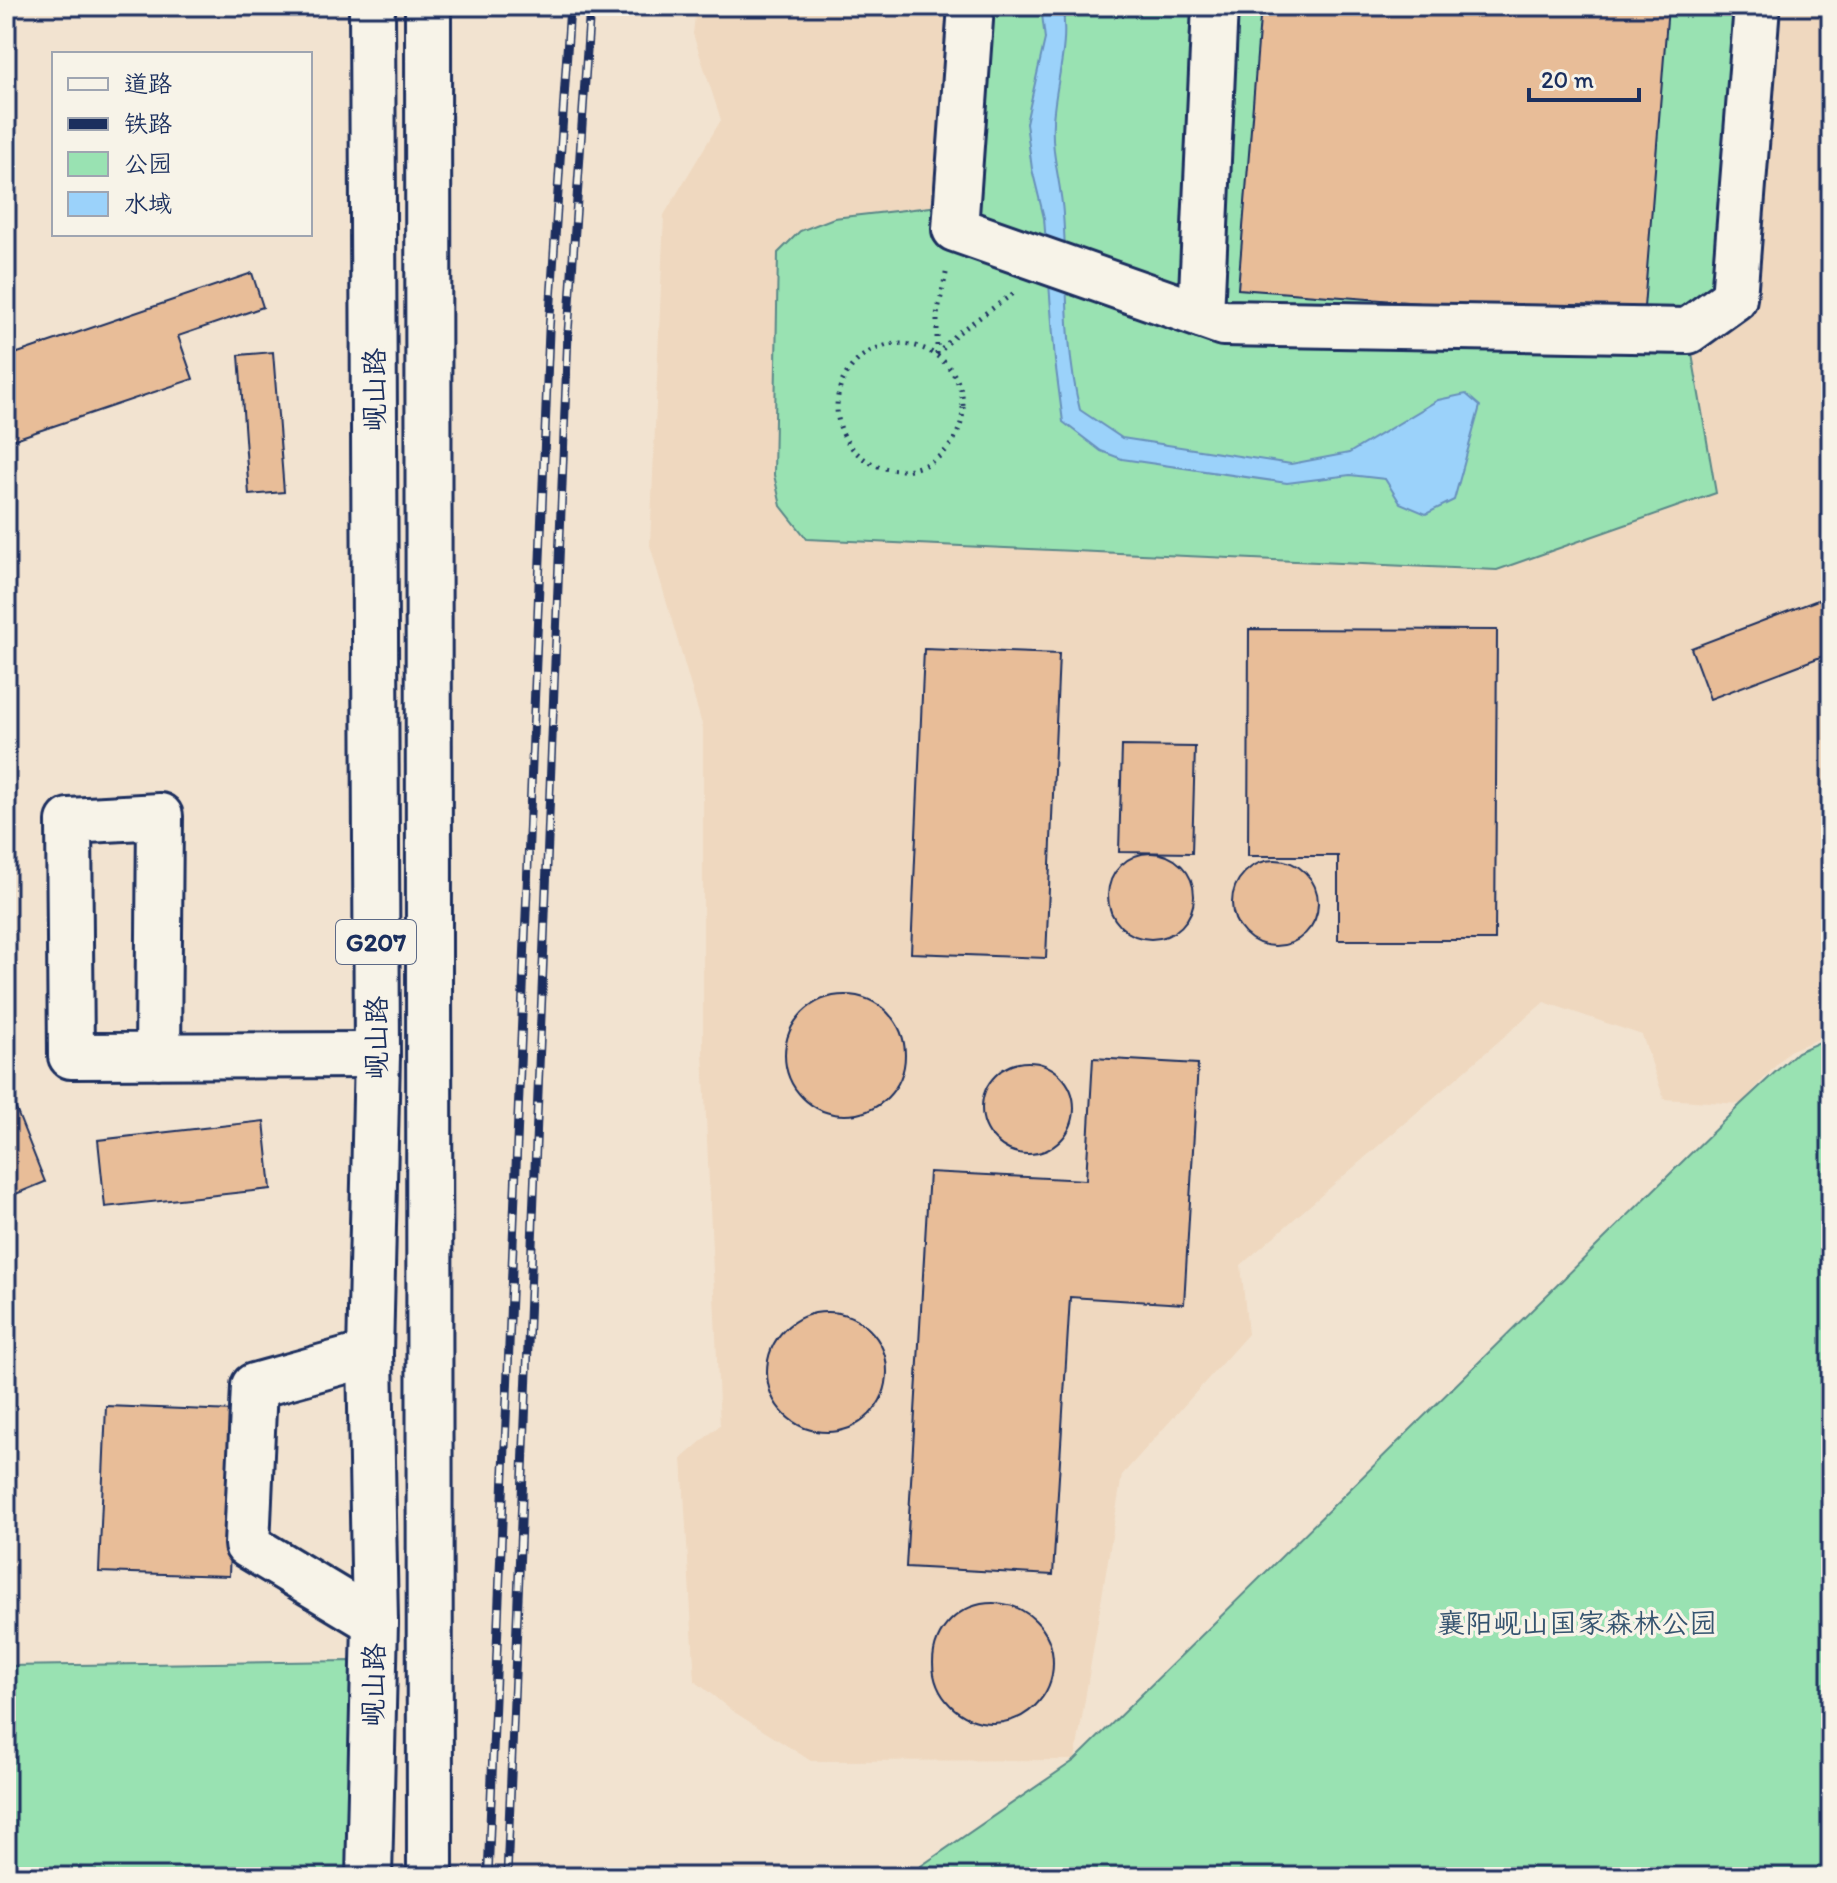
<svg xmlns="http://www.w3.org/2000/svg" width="1837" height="1883" viewBox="0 0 1837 1883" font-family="Itim,'LXGW WenKai TC',sans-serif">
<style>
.built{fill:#efd8bf}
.green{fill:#99e2b2;stroke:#5a8888;stroke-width:2}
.water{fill:#9bd2fa;stroke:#6891bc;stroke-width:2}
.building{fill:#e8bd98;stroke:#1b2f5e;stroke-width:2}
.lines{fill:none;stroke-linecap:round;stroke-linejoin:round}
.minor-casing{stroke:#1b2f5e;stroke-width:50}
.highway-casing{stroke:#1b2f5e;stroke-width:50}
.path{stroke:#1b2f5e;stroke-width:5;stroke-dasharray:2 6;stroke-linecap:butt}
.minor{stroke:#f7f3e8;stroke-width:44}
.highway{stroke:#f7f3e8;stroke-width:44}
.rail-casing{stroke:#1b2f5e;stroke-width:9}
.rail{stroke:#f7f3e8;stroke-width:6;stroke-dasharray:18;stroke-linecap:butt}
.labels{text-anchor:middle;stroke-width:7;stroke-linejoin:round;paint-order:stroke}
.shield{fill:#f7f3e8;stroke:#5d6a87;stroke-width:2}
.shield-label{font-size:26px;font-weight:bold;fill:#1b2f5e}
.street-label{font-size:28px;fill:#1b2f5e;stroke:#f7f3e8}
.park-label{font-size:28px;fill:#34536f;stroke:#f7f3e8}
</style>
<rect width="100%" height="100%" fill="#f2e3d0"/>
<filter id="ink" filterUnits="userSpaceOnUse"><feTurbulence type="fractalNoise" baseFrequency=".0125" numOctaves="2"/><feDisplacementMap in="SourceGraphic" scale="16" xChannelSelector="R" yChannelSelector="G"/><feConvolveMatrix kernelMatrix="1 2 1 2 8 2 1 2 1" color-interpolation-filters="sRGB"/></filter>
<g filter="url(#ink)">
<polygon class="built" points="696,6 1831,6 1831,1034 1789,1051 1741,1104 1664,1099 1642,1035 1544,1002 1241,1265 1248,1334 1122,1475 1075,1760 811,1761 731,1710 695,1681 682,1458 720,1425 703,1052 703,728 650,545 664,215 721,120 693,34"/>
<g class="green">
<polygon points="971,6 1757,6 1734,298 1688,331 1716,493 1497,570 807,539 781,506 774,475 778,253 800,231 834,218 957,204"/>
<polygon points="1831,1037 1831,1877 905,1877 1075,1760 1741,1104 1797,1052"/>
<polygon points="350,1661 369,1853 369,1877 6,1877 6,1666"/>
</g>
<path class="water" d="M1041 6H1062C1070 45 1055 83 1053 122 1051 155 1061 182 1063 214 1068 279 1064 346 1080 410L1122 438 1291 464 1349 453 1438 400 1466 394 1480 406 1454 500 1426 514 1400 503 1385 479 1350 475 1287 483 1122 459 1101 451 1063 422 1055 361 1044 218 1032 169 1026 123 1045 39Z"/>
<g class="building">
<polygon points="1261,6 1668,6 1643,320 1238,289"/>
<polygon points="252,273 263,307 178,336 193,379 6,442 6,357"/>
<polygon points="273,352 284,492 249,495 239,355"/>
<polygon points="1831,595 1831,653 1710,699 1691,648"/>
<polygon points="1249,629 1497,630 1495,940 1338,940 1338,856 1248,856"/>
<polygon points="924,649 1059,654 1046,958 911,953"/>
<polygon points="1122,746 1195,747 1192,853 1119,852"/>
<circle cx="1151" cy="896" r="43"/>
<circle cx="1275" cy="903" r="43"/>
<circle cx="845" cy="1055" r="60"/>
<polygon points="1093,1058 1198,1064 1184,1304 1070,1297 1053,1575 906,1567 929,1172 1086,1180"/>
<circle cx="1028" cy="1108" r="46"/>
<polygon points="6,1084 45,1182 6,1198"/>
<polygon points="264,1121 271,1189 105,1207 98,1140"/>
<circle cx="827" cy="1372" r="60"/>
<polygon points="106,1406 235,1411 229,1576 99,1572"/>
<circle cx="993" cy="1663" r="60"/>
</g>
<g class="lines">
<g class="minor-casing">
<g id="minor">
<polyline points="971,6 955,229 1223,323 1688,331 1734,298 1757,6"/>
<polyline points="1201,315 1215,6"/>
<polyline points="158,1056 160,816 69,821 71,1056 377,1055"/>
<polyline points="370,1354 254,1386 247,1545 375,1622"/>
</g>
</g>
<g class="highway-casing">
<g id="highway">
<polyline points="428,6 430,1877"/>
<polyline points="369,1877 375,1622 370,1354 377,1055 372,6"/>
</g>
</g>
<g class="path">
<circle cx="900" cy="407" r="63"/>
<polyline points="937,354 937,315 947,269"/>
<polyline points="937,355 955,335 1014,293"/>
</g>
<use href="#minor" class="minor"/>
<use href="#highway" class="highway"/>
<g class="rail-casing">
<g id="rail">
<polyline points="488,1877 549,331 570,6"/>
<polyline points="507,1877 568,333 590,6"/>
</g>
</g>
<use href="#rail" class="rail"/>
</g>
</g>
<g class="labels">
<rect class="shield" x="336" y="920" width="80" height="44" rx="6"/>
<g class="shield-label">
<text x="376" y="951">G207</text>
</g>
<g class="street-label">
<text transform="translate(374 390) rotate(-90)" y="10">岘山路</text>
<text transform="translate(376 1038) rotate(-90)" y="10">岘山路</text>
<text transform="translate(373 1685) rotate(-89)" y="10">岘山路</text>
</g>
<g class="park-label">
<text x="1577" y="1633">襄阳岘山国家森林公园</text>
</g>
</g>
<rect width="1837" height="1883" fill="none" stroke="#f7f3e8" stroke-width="32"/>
<rect x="16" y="16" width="1805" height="1851" fill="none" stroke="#1b2f5e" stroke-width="3" filter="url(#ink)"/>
<rect x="52" y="52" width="260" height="184" fill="#f7f3e8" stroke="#9fa5b1" stroke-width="2"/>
<rect x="68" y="78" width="40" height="12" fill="#f7f3e8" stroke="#9fa5b1" stroke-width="2"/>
<text x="124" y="92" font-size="24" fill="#1b2f5e">道路</text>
<rect x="68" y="118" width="40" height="12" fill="#1b2f5e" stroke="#9fa5b1" stroke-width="2"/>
<text x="124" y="132" font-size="24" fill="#1b2f5e">铁路</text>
<rect x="68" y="152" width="40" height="24" fill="#99e2b2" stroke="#9fa5b1" stroke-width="2"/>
<text x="124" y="172" font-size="24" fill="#1b2f5e">公园</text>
<rect x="68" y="192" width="40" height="24" fill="#9bd2fa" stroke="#9fa5b1" stroke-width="2"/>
<text x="124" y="212" font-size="24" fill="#1b2f5e">水域</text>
<path d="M1529 88v12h110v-12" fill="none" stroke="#1b2f5e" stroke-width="4"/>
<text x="1541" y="88" font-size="24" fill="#1b2f5e" stroke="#f7f3e8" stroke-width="6" paint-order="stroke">20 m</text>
</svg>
